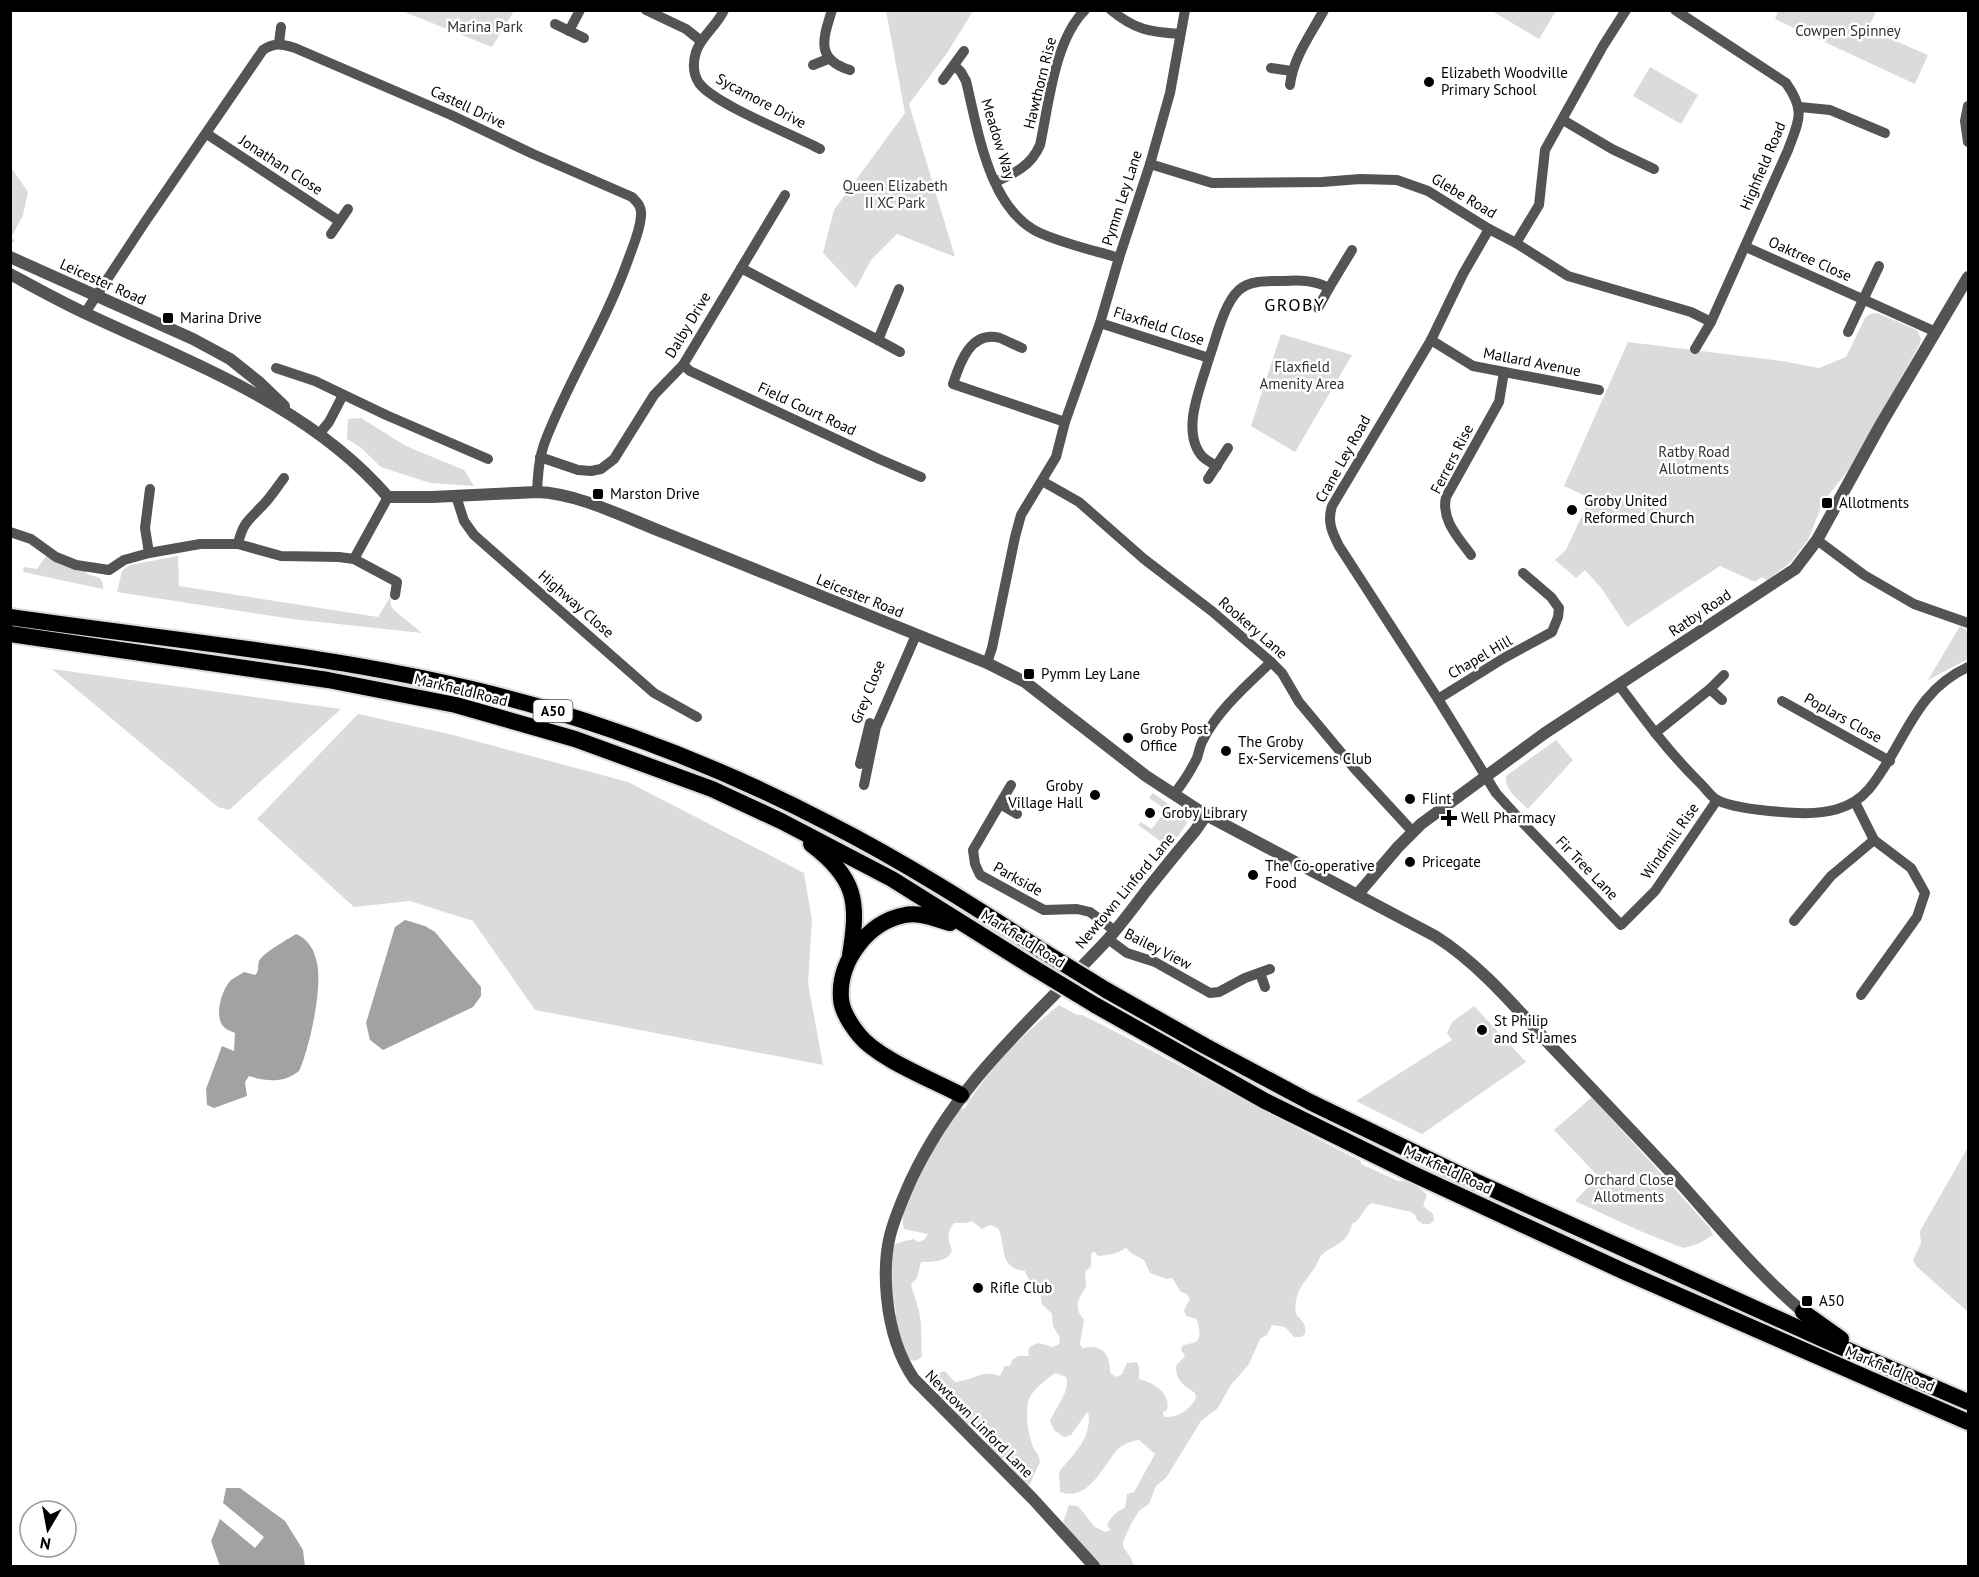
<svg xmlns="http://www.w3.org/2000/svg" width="1979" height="1577" viewBox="0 0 1979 1577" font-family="'PT Sans',sans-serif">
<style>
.green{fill:#dbdbdb;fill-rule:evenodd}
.water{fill:#a2a2a2}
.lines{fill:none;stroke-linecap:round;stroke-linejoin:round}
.trunk-casing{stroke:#dbdbdb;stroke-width:20}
.minor{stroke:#545454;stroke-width:10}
.tertiary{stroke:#545454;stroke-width:12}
.trunk{stroke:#000;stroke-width:16}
.trunk-bridge-casing{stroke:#dbdbdb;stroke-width:20;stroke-linecap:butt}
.trunk-bridge{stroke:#000;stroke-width:16}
.poi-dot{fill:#000;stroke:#fff;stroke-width:2}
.labels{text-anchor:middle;stroke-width:5;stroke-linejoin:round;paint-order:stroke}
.shield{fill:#fff;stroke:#4c4c4c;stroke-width:1.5}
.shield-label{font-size:14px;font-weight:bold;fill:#000}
.park-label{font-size:15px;fill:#323232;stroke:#fff}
.poi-label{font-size:15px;fill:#000;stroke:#fff;text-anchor:start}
.street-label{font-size:15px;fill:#000;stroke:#fff}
.quarter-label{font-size:18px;letter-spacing:1.5px;fill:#000;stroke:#fff}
</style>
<rect width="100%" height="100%" fill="#fff"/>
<g class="green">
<polygon points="402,11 514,11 492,47"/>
<polygon points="886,11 973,11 947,53 909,104 955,257 897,234 871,260 856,288 823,253 834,210 905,113"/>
<polygon points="1492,11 1556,11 1539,39"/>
<polygon points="1778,11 1876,11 1868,29 1928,55 1915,84 1775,19"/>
<polygon points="1650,67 1698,95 1681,124 1633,96"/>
<polygon points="10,166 28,192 23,215 11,238 15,240 11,244"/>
<polygon points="1877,313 1917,330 1921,339 1920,344 1850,468 1823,502 1808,540 1790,563 1767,580 1762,577 1755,582 1720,566 1627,627 1602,589 1585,570 1576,578 1555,560 1566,550 1590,498 1564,486 1628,342 1782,361 1819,368 1846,357 1865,318 1870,314"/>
<polygon points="1281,334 1352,355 1295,452 1251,426"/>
<polygon points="361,418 406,446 464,470 474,486 430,483 381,467 360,447 347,439 348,419"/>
<polygon points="46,556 61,565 86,571 87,574 100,578 103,584 103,589 23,572 24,567 37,569"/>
<polygon points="178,556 179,586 378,617 390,597 391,606 394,610 422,633 292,619 117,592 122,571 130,565"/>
<polygon points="1960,626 1968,631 1968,659 1928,680"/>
<polygon points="52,669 341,709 229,810 218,807"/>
<polygon points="358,714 453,735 628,782 804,873 812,920 808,983 823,1065 535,1010 473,921 410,901 354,907 257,819"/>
<path d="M1556 740 1573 760 1528 809C1519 800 1504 790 1506 776Z"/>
<polygon points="1153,793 1185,816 1187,823 1170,848 1138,825 1141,822 1152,829 1166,810 1149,798"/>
<path d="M1059 1005 1077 1015H1082C1176 1061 1267 1115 1361 1161V1164L1398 1181C1409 1180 1420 1187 1427 1195L1423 1206 1433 1214 1434 1220 1430 1224H1423L1417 1220 1416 1216 1411 1212 1371 1203C1363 1209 1361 1220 1352 1224 1346 1247 1333 1243 1321 1256 1318 1260 1317 1265 1314 1269 1303 1284 1293 1294 1296 1314 1302 1322 1307 1323 1305 1334L1301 1337H1294L1285 1327 1272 1325 1267 1335 1260 1339 1249 1364 1230 1386 1218 1408 1201 1421 1166 1478 1156 1486 1149 1504 1139 1511 1131 1524 1123 1542V1547L1131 1558 1134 1566H1095L1063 1523 1069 1505 1078 1506 1095 1527 1105 1532 1111 1530 1107 1525C1112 1516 1115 1512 1125 1508L1127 1494 1134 1492 1155 1454 1139 1440C1131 1441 1123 1444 1117 1450 1102 1468 1088 1502 1060 1492L1059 1472C1074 1453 1093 1438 1088 1411L1071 1435 1064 1437 1054 1430 1050 1421C1055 1408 1071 1391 1066 1377L1055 1373C1047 1379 1037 1387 1031 1395 1023 1406 1028 1445 1038 1454L1040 1462 1029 1486 1022 1482 1005 1460 991 1452 982 1433 961 1420 950 1403 937 1395V1389L940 1384 937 1379 938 1373 945 1371 955 1382C974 1381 980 1369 1000 1376L1005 1366H1010L1012 1360 1018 1356H1029L1028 1350 1031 1346 1039 1343 1053 1347 1059 1344 1060 1338 1053 1326 1052 1314 1042 1304 1040 1294 1033 1289 1025 1271C997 1268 1007 1245 998 1228L990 1225 982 1229 972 1221 966 1223H954C947 1232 947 1239 952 1250 949 1262 932 1262 921 1262L917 1278 911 1284C913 1295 919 1306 920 1317 922 1331 921 1342 922 1356 916 1363 911 1361 903 1357L895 1326 896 1313 890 1282 892 1246C898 1242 906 1241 913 1239L919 1242 924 1240 928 1234 904 1229C898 1206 913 1175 918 1152H929L941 1139 958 1109 965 1108C989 1068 1022 1035 1059 1005ZM1126 1248 1131 1253 1144 1260 1150 1273 1166 1279 1172 1278 1181 1292 1187 1294 1190 1299 1184 1310 1186 1316 1197 1319C1198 1327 1204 1339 1193 1343 1189 1344 1186 1344 1182 1346L1181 1350 1185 1356 1176 1366C1176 1382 1184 1385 1195 1393L1196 1398C1190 1410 1178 1418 1164 1417L1163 1412 1167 1410C1171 1393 1154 1383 1139 1379V1367L1137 1362 1127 1363 1122 1374 1117 1377 1111 1374C1108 1363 1111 1353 1097 1348 1093 1346 1087 1348 1082 1348L1080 1344 1084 1320C1073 1307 1078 1299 1086 1287L1085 1272 1091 1266V1254L1094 1251 1098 1256C1109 1255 1116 1254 1126 1248Z"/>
<polygon points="1474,1006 1526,1062 1422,1134 1356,1101 1452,1040 1447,1033 1452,1022"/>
<polygon points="1592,1097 1709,1227 1713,1235 1698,1244 1683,1248 1640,1231 1575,1201 1598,1176 1554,1130"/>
<polygon points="1968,1147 1968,1309 1967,1311 1916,1266 1913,1260 1921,1243 1920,1231"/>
</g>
<g class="water">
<polygon points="405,920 425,926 435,932 481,987 481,996 473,1007 383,1050 370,1040 366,1023 395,927"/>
<path d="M296 934C307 939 313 947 316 959 324 983 310 1047 299 1071 284 1083 267 1082 249 1076L245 1082 247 1096 214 1108 207 1105 206 1089 222 1046 234 1051 235 1033C231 1031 226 1030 223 1026 214 1015 222 989 231 980 235 977 240 975 244 972L255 975C260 970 257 968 259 961 263 953 288 939 296 934Z"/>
<polygon points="226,1488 240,1488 285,1521 303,1550 305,1566 220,1566 211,1541 220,1519 255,1548 264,1537 223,1503"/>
</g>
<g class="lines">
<g class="trunk-casing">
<g id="trunk">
<path d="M10 617C187 643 367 657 540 707 639 736 736 775 828 823 903 861 975 907 1046 953"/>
<polyline points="10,634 328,680 456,705 575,739 712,789 781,821 892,879 1034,968"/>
<path d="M811 844C856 878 859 901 850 955"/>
<path d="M950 923C936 919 919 912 905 915 868 922 838 961 841 999 842 1012 851 1025 859 1035 878 1059 933 1080 961 1095"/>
<polyline points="1106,990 1205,1046 1310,1102 1459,1174 1827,1341 1968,1402"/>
<polyline points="1095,1005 1265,1101 1411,1173 1625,1272 1968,1422"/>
<polyline points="1803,1312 1841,1339"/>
</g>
</g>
<g class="minor">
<polyline points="646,10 686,29 701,41"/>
<path d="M724 10C717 26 701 36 696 52 693 62 693 74 699 83 714 104 794 135 820 149"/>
<path d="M832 10C823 39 815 59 850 70"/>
<path d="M1111 10C1135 30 1150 32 1180 34"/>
<path d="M1675 10 1786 83C1806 111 1799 120 1788 150L1711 322 1695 349"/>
<polyline points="555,24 584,38"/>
<polyline points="569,31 580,10"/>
<polyline points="279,43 281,27"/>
<polyline points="813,65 828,59"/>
<path d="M954 65 961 72 966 81C978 130 989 210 1040 233 1065 244 1092 250 1119 258"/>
<polyline points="1271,68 1292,71"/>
<polyline points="943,80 964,51"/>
<path d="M1290 85C1293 58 1311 34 1324 10"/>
<polyline points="1968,106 1965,121 1968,142"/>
<polyline points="1800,107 1830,110 1885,133"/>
<polyline points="1563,120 1612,149 1654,169"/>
<polyline points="207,134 339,221"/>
<polyline points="1150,164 1212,183 1322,182 1360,179 1397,180 1428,191 1489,229 1516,243 1568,276 1691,312 1711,322"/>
<path d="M995 182C1015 173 1031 166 1040 145 1049 104 1054 41 1085 10"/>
<polyline points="331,234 348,209"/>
<polyline points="1516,243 1539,205 1545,150 1603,46 1626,10"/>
<polyline points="1746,247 1936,332"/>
<polyline points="741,268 878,340 899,289"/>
<polyline points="1318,308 1329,288"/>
<path d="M85 313 145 222 263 50C275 42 282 44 295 48L451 115 533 154 632 197C638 203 642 207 641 216 640 231 633 246 628 260 606 322 570 378 546 439 539 456 538 473 537 492"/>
<path d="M1100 323 1209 358C1216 339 1224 303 1239 290 1250 280 1269 281 1284 281 1300 280 1314 280 1329 288L1352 250"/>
<polyline points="1848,332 1879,266"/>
<polyline points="878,340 900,352"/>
<polyline points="1431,340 1473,366 1599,390"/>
<path d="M1022 348C1015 345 1007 341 1000 338 971 330 960 362 953 384L1065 422"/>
<path d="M1209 358C1201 387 1181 429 1201 455 1205 460 1211 463 1217 466"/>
<polyline points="683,365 690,371 879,459 921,477"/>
<polyline points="276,368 315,381 386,415 488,459"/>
<polyline points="320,433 329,422 343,395"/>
<polyline points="540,457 578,470 591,471 601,469 614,459 654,395 683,365 785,195"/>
<polyline points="1208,479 1228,448"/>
<polyline points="1042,481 1079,502 1144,559 1213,612 1271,662 1282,673 1299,702 1354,768 1413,832"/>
<polyline points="456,496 464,521 474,535 654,693 697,717"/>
<polyline points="10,532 31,539 56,557 76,565 109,570 124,560 149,553 200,544 238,544 281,556 339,557 354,559 397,582 395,595"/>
<polyline points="1817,540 1864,575 1914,604 1968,623"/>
<path d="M238 544C243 522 249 520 263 505 271 497 277 487 284 478"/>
<polyline points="149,553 145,528 150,489"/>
<path d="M1471 555C1458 537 1441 520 1446 497L1499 402 1504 372"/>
<polyline points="354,559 388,497"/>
<polyline points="1523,573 1551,597 1559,608 1558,617 1552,632 1504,658 1438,699 1496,793 1523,823 1621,925 1655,891 1717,800"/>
<polyline points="987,663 992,648 1015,537 1021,515 1056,457 1065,422 1100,323 1119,258 1150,164 1170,93 1185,10"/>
<path d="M1619 685C1645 720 1670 754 1701 784 1706 789 1711 797 1717 800 1735 809 1778 812 1798 813 1825 814 1851 810 1869 789 1905 745 1913 692 1968 667"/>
<polyline points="1710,689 1722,700"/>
<path d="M1438 699 1339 546C1332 532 1327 522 1332 506L1431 340 1463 274 1489 229"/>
<polyline points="1782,701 1890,761"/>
<polyline points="1655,733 1710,689 1724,675"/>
<polyline points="860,764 870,723"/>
<polyline points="864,785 876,727 916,635"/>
<polyline points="1011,785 973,850 975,864 980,875 1044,910 1077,909 1090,912 1115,931"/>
<path d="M1174 794C1183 783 1191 770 1197 758 1199 752 1200 745 1203 740 1218 710 1247 685 1271 662"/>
<polyline points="1855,802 1874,840 1911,868 1925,893 1917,917 1861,995"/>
<polyline points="1000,804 1017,814"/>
<polyline points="1794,921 1831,876 1874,840"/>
<polyline points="1108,939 1127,953 1155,962 1210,993 1219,992 1245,978 1270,969"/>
<polyline points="1260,973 1265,987"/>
</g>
<g class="tertiary">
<polyline points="10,257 193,339 230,359 260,383 284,406"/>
<path d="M10 274C36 288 61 302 87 314 193 364 310 406 388 497H432L537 492C579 493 630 520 670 535 776 577 881 621 987 663L1025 682 1146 776 1206 815 1435 936C1481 965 1516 1008 1553 1048 1594 1091 1635 1134 1675 1177 1716 1223 1756 1272 1803 1312"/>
<polyline points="1357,895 1398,847 1421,824 1545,733 1795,569 1817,540 1881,424 1968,277"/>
<path d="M1094 1566 1033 1499 914 1379C897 1354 890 1328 887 1298 882 1248 891 1225 911 1180 960 1077 1034 1019 1109 938 1122 923 1134 907 1146 891 1162 871 1178 851 1195 831L1206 815"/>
</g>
<use href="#trunk" class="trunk"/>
<g class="trunk-bridge-casing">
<g id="trunk-bridge">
<polyline points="1046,953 1106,990"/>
<polyline points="1034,968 1095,1005"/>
</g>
</g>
<use href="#trunk-bridge" class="trunk-bridge"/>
</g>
<g class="poi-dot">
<circle cx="1429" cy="82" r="6"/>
<rect x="162" y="312" width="12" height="12" rx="3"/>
<rect x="592" y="488" width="12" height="12" rx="3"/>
<rect x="1821" y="497" width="12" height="12" rx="3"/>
<circle cx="1572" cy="510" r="6"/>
<rect x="1023" y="668" width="12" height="12" rx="3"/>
<circle cx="1128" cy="738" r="6"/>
<circle cx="1226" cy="751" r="6"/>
<circle cx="1095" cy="795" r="6"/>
<circle cx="1410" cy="799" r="6"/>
<circle cx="1150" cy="813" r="6"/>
<path d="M1446 809h6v6h6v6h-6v6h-6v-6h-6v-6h6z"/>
<circle cx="1410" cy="862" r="6"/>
<circle cx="1253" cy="875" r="6"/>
<circle cx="1482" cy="1030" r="6"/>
<circle cx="978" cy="1288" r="6"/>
<rect x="1801" y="1295" width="12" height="12" rx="3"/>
</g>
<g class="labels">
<rect class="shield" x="533.5" y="700" width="39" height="22" rx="4.5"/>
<g class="shield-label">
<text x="553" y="716">A50</text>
</g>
<g class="park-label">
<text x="485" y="32">Marina Park</text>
<text x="1848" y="36">Cowpen Spinney</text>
<text x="895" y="191">Queen Elizabeth<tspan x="895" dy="17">II XC Park</tspan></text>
<text x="1302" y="372">Flaxfield<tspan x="1302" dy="17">Amenity Area</tspan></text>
<text x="1694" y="457">Ratby Road<tspan x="1694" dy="17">Allotments</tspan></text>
<text x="1629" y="1185">Orchard Close<tspan x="1629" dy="17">Allotments</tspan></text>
</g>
<g class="poi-label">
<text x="1441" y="78">Elizabeth Woodville<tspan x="1441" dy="17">Primary School</tspan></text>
<text x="180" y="323">Marina Drive</text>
<text x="610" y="499">Marston Drive</text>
<text x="1584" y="506">Groby United<tspan x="1584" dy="17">Reformed Church</tspan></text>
<text x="1839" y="508">Allotments</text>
<text x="1041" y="679">Pymm Ley Lane</text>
<text x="1140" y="734">Groby Post<tspan x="1140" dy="17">Office</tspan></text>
<text x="1238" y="747">The Groby<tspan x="1238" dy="17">Ex-Servicemens Club</tspan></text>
<text x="1083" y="791" text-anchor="end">Groby<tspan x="1083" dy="17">Village Hall</tspan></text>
<text x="1422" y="804">Flint</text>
<text x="1162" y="818">Groby Library</text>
<text x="1461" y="823">Well Pharmacy</text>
<text x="1422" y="867">Pricegate</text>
<text x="1265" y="871">The Co-operative<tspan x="1265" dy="17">Food</tspan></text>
<text x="1494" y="1026">St Philip<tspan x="1494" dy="17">and St James</tspan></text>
<text x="990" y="1293">Rifle Club</text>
<text x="1819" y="1306">A50</text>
</g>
<g class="street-label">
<text transform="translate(1040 83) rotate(-76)" y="5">Hawthorn Rise</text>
<text transform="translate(761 101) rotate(28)" y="5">Sycamore Drive</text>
<text transform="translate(468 107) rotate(25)" y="5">Castell Drive</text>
<text transform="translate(998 139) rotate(73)" y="5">Meadow Way</text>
<text transform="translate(281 165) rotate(33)" y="5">Jonathan Close</text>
<text transform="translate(1763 166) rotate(-67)" y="5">Highfield Road</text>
<text transform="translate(1464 196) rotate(31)" y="5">Glebe Road</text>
<text transform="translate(1122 198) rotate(-72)" y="5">Pymm Ley Lane</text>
<text transform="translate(1810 259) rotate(24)" y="5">Oaktree Close</text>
<text transform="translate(103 282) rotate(24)" y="5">Leicester Road</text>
<text transform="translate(688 325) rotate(-59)" y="5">Dalby Drive</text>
<text transform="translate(1159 326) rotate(18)" y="5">Flaxfield Close</text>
<text transform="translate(1532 362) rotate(11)" y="5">Mallard Avenue</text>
<text transform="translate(807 409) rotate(25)" y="5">Field Court Road</text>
<text transform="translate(1343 459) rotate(-61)" y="5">Crane Ley Road</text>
<text transform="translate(1452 459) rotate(-63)" y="5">Ferrers Rise</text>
<text transform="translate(860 596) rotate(22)" y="5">Leicester Road</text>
<text transform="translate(576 604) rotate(41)" y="5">Highway Close</text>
<text transform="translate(1700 613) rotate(-34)" y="5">Ratby Road</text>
<text transform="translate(1253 628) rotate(41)" y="5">Rookery Lane</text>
<text transform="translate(1480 657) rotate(-30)" y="5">Chapel Hill</text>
<text transform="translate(461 690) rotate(14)" y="5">Markfield Road</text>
<text transform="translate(868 692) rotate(-68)" y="5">Grey Close</text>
<text transform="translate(1843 718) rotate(29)" y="5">Poplars Close</text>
<text transform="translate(1670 841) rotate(-55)" y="5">Windmill Rise</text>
<text transform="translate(1587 868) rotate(46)" y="5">Fir Tree Lane</text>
<text transform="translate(1018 879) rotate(29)" y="5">Parkside</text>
<text transform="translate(1125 891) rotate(-50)" y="5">Newtown Linford Lane</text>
<text transform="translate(1023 939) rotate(32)" y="5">Markfield Road</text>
<text transform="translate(1158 949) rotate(27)" y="5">Bailey View</text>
<text transform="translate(1448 1170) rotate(25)" y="5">Markfield Road</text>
<text transform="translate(1890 1369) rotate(23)" y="5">Markfield Road</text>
<text transform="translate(979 1424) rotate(45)" y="5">Newtown Linford Lane</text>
</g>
<g class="quarter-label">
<text x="1295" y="311">GROBY</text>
</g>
</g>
<rect width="1979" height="1577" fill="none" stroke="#000000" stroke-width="24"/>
<g transform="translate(48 1529) rotate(190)"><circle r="28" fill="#ffffff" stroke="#999999" stroke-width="1.5"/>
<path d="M0-4.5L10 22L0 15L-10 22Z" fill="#000000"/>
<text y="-9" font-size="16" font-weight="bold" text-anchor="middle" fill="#000000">N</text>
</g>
</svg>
